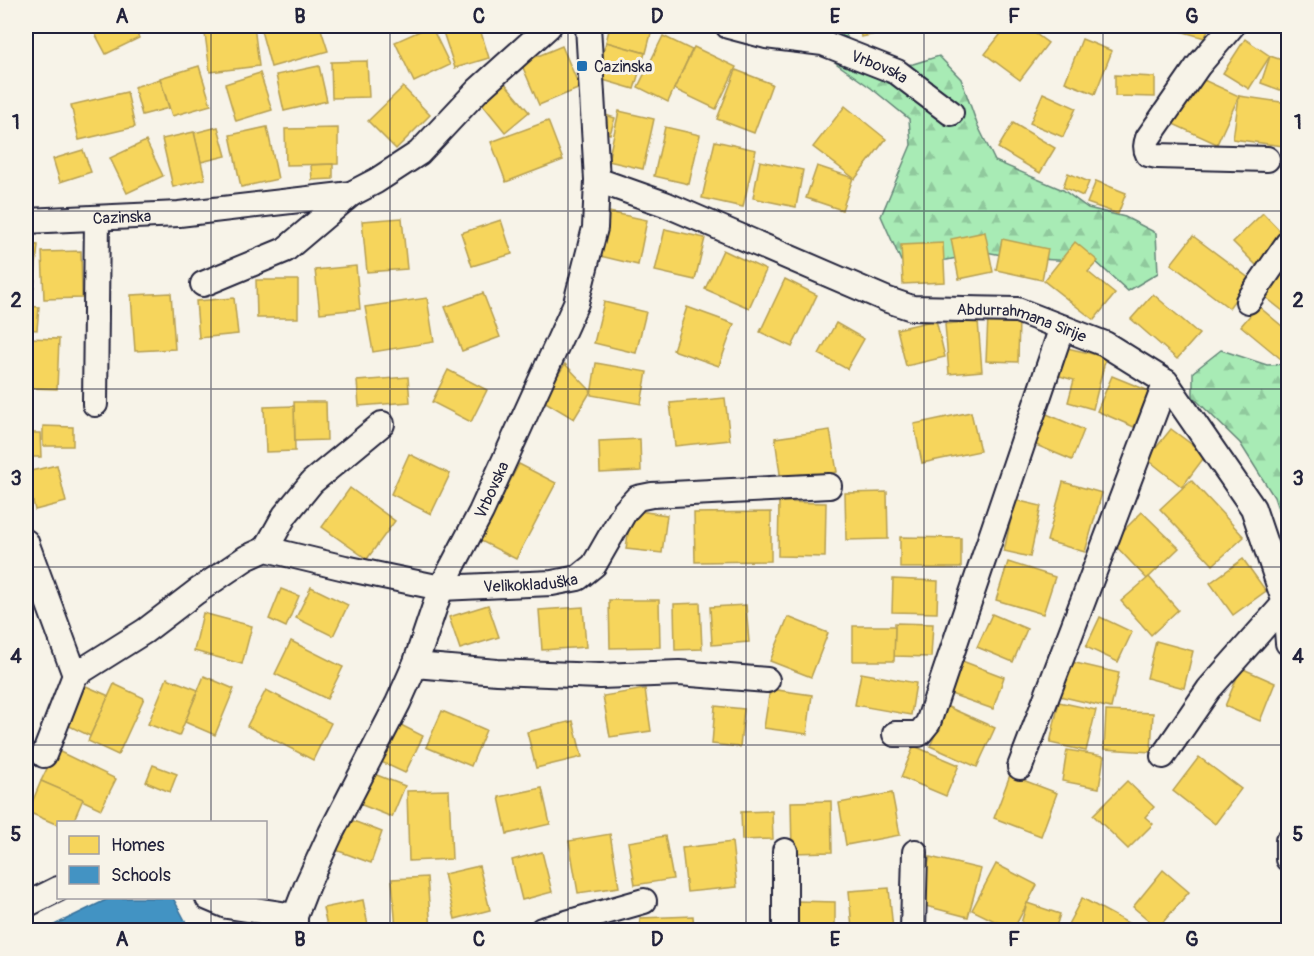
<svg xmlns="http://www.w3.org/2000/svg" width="1314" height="956" viewBox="0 0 1314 956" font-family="Pangolin,sans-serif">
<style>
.forest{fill:url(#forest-firs);stroke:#658678;stroke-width:1.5}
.homes{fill:#f6d55c;stroke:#b69f52;stroke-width:1.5}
.schools{fill:#4393c3;stroke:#39719a;stroke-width:1.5}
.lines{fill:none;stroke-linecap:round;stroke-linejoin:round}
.street-casing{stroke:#22223b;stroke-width:28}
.street{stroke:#f7f3e8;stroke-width:24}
.grid{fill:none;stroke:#22223b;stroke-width:1.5;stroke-opacity:0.55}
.poi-dot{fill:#1f6fb2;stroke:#f7f3e8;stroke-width:2}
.labels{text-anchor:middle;stroke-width:6;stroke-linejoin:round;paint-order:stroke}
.poi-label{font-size:16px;fill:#22223b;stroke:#f7f3e8;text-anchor:start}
.street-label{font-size:16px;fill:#22223b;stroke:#f7f3e8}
.neatline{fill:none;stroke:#22223b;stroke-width:2}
.grid-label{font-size:20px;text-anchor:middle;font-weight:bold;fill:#22223b}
</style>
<defs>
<pattern id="forest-firs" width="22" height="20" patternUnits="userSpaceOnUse" patternTransform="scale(1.5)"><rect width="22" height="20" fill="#a8ebb5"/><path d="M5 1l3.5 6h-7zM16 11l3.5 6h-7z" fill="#90c99d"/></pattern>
</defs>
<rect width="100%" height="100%" fill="#f7f3e8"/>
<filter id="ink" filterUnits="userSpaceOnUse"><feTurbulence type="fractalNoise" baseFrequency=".0167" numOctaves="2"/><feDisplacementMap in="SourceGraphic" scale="12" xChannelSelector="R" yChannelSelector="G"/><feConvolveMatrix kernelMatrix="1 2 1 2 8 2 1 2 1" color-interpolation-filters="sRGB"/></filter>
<g filter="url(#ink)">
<g class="forest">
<polygon points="810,26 842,26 852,48 872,68 913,64 939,56 961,79 977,124 995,161 1063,190 1088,208 1125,217 1156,233 1158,273 1128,291 1096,262 1017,258 986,252 947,260 901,261 881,216 911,145 909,119 871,88 837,64 813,39"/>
<polygon points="1221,350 1267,365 1288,364 1288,538 1274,497 1240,443 1193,397 1193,372"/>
</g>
<g class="homes">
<polygon points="91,26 133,26 139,38 106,54"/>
<polygon points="204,26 254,26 259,66 210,72"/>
<polygon points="265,26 320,26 328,51 271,67 260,27"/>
<polygon points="335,26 377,26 377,30 335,29"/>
<polygon points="431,26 450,65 414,82 395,42"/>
<polygon points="441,26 479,26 489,58 455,68"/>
<polygon points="610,26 653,26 646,53 606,42"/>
<polygon points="859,26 900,26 900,29 861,37"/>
<polygon points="1007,26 1025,26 1048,43 1020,80 985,54"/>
<polygon points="1166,26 1209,26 1205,38 1166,27"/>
<polygon points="663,36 692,50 668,102 638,87"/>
<polygon points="1082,39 1112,51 1095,94 1065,82"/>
<polygon points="1245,39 1270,56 1249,89 1223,73"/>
<polygon points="606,42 645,53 634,89 596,78"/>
<polygon points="562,46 580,88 539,105 521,63"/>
<polygon points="694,47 736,67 716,109 674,89"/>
<polygon points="1270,56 1288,62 1288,93 1261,83"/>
<polygon points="367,61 369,97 332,98 331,62"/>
<polygon points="199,66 211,105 172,116 160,78"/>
<polygon points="319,66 327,101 284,111 276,75"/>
<polygon points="736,70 772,84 754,133 717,119"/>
<polygon points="260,73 272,110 236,121 225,84"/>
<polygon points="1115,75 1155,77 1155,97 1115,96"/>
<polygon points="1195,76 1239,96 1217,144 1173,124"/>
<polygon points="160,79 169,108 142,115 134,87"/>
<polygon points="503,81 529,112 505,132 479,100"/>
<polygon points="403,87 430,115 396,149 368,121"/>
<polygon points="127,92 135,127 79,140 71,105"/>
<polygon points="1043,93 1076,108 1063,137 1030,123"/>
<polygon points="1239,96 1288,103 1283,146 1233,139"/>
<polygon points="845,106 886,139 855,179 813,147"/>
<polygon points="619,111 654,119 643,169 608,161"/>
<polygon points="602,114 615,118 610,134 597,130"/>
<polygon points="548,121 563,160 506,182 491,142"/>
<polygon points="1013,123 1055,148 1040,173 998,148"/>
<polygon points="218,127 226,156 201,162 194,133"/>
<polygon points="267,127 278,179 241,187 230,135"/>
<polygon points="665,127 700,135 689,184 654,176"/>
<polygon points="338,128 338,164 286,165 285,129"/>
<polygon points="194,132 205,179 173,187 162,139"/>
<polygon points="146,141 163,176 127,193 110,158"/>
<polygon points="715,141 756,150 743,207 702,198"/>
<polygon points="83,150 91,172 60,182 53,159"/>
<polygon points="26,156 29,188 26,189"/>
<polygon points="760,161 803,170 796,207 753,198"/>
<polygon points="333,164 333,179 312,180 311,165"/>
<polygon points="817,166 853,178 842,210 806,198"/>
<polygon points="1068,173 1089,182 1083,196 1063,187"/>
<polygon points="1096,181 1126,193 1118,214 1087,203"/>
<polygon points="609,212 647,220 638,265 600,256"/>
<polygon points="1263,213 1288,239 1260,269 1233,242"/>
<polygon points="402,218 407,269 367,272 362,221"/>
<polygon points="501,220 512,254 472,266 461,233"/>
<polygon points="665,229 705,238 695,280 655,271"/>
<polygon points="985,232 993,272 959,279 951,239"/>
<polygon points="1193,236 1250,279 1229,308 1171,264"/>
<polygon points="1002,239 1048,249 1042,280 996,270"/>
<polygon points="1075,242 1098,261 1088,272 1115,294 1094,320 1044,281"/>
<polygon points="943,243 945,282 903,284 901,245"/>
<polygon points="26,244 38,245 34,288 26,288"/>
<polygon points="723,250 766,270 749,308 705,289"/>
<polygon points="81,251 82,298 44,299 42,252"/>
<polygon points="356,266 360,309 320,313 315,270"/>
<polygon points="1288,267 1288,315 1264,296"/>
<polygon points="785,279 817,295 792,347 760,332"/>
<polygon points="256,280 298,280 298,318 257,318"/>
<polygon points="171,293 175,349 135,351 131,295"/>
<polygon points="483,293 500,337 462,351 445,307"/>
<polygon points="1153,294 1199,334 1177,359 1131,319"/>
<polygon points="234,298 238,334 199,338 196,301"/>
<polygon points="427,298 434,342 373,352 365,307"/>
<polygon points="604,302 646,312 636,353 594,343"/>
<polygon points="26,306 39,307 37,330 26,329"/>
<polygon points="1258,306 1288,331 1288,350 1281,359 1241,326"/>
<polygon points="687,307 734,324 719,366 673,350"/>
<polygon points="988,317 1019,318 1018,362 986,361"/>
<polygon points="936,320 945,357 906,366 897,329"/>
<polygon points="978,321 982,371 949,374 945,324"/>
<polygon points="836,323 864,339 847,369 819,354"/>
<polygon points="26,338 59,339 57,389 26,388"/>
<polygon points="1063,347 1106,357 1093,409 1068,402 1074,380 1056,375"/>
<polygon points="596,363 647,372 641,404 591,395"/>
<polygon points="565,364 591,391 574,419 542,400"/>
<polygon points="448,370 487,390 471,422 432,402"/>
<polygon points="1112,376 1149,391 1134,427 1097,411"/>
<polygon points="408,377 410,402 359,406 357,381"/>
<polygon points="725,398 730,440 675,446 670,403"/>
<polygon points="294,402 326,402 327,440 295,441"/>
<polygon points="294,406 295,451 266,452 264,407"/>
<polygon points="971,412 980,451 922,463 914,424"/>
<polygon points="1042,412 1084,430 1072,460 1029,442"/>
<polygon points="43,426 73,427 73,446 43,446"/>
<polygon points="1171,429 1206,455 1182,487 1147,459"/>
<polygon points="830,430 837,472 781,481 775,438"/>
<polygon points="26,433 40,433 41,457 26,457"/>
<polygon points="640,439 641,471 600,473 599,441"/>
<polygon points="409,454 450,474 431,514 391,494"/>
<polygon points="519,464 556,483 516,559 479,540"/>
<polygon points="57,465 66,502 35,510 26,472"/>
<polygon points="1191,480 1244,537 1213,565 1160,509"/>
<polygon points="1063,482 1102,493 1085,552 1047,541"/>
<polygon points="350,488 395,521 367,559 322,527"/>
<polygon points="887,492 888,539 846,540 845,493"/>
<polygon points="1015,500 1041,506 1030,557 1004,551"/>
<polygon points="779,502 826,503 825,557 778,556"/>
<polygon points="631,510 667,515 662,553 626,549"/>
<polygon points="771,512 771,561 695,562 694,513"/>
<polygon points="1142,512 1179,548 1147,579 1112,542"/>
<polygon points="900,537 961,538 961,568 900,568"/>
<polygon points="1243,559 1266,591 1233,615 1210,583"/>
<polygon points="1008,562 1055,577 1043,614 996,600"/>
<polygon points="1149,577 1178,610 1151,635 1121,601"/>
<polygon points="893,579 938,581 937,613 892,612"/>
<polygon points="311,587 348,605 333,636 296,618"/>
<polygon points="281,589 299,596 286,627 269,619"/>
<polygon points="609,600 659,600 660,647 610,648"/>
<polygon points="700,603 702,649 675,650 674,604"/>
<polygon points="488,605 499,637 460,649 449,617"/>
<polygon points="746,605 749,642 712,645 710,607"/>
<polygon points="583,607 586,647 542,650 539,610"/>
<polygon points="203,613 252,626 242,664 194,651"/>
<polygon points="992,614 1027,629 1013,662 977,647"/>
<polygon points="788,617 828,633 811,677 770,661"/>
<polygon points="1100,617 1132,632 1118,662 1086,647"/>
<polygon points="895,623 933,624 931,657 894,656"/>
<polygon points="853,626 895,626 894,661 853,661"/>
<polygon points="291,641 343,667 327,699 275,674"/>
<polygon points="1156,641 1193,651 1184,688 1147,678"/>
<polygon points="957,659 1004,677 993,709 945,692"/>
<polygon points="1067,661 1119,673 1111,708 1059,696"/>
<polygon points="1241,668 1275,683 1260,721 1225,706"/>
<polygon points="861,673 916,683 911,715 855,705"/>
<polygon points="204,676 234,689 215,735 185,722"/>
<polygon points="167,678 198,690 179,736 148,724"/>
<polygon points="79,683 109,696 90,736 61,722"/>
<polygon points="114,684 144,698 118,755 88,741"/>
<polygon points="645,689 651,731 610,737 603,696"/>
<polygon points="770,689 812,695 807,734 764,728"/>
<polygon points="266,690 331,723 313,760 247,726"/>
<polygon points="1059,702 1096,710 1086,751 1050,743"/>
<polygon points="715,706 744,709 740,747 712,744"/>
<polygon points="948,707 995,728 977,767 930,746"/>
<polygon points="442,711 486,730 471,766 426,747"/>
<polygon points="1106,711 1153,713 1151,752 1104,749"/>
<polygon points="573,721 582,757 536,768 527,732"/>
<polygon points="395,722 423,736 405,773 377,760"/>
<polygon points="914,746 959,765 946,796 901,777"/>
<polygon points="56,750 116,779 101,809 41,781"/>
<polygon points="1067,750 1104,756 1099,788 1062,781"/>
<polygon points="1199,757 1241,789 1215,824 1173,791"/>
<polygon points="153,765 177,774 170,792 146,782"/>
<polygon points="369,772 405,786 392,817 357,803"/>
<polygon points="1010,775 1057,793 1041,836 994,818"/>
<polygon points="41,781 83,799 73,822 58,822 58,825 28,812"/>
<polygon points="1127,781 1154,807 1145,817 1153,824 1128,849 1093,815"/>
<polygon points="542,788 550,824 507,834 499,797"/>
<polygon points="449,790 452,859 409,861 407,791"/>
<polygon points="892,793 900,835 846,845 839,803"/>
<polygon points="831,801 832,852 792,853 791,802"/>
<polygon points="772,811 773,839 742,840 741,812"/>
<polygon points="348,819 382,832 371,863 336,850"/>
<polygon points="610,834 619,887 578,893 569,841"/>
<polygon points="665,836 673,879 635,885 628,842"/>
<polygon points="732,842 737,887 687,892 682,848"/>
<polygon points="542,852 552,892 522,900 512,860"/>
<polygon points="930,857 981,869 968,917 918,904"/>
<polygon points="996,864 1037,885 1013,930 972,910"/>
<polygon points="479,866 490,910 455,919 444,874"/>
<polygon points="1163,870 1189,892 1158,928 1133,907"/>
<polygon points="427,877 431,930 396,930 392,879"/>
<polygon points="889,888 893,930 852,930 849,891"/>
<polygon points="1082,898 1130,924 1127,930 1065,930"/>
<polygon points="363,900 369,930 328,930 323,908"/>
<polygon points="797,901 835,902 835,930 796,930"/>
<polygon points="1027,903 1060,914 1055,930 1019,930"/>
<polygon points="693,916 694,930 640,930 640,918"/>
<polygon points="972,928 972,930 924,930 924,929"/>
</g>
<polygon class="schools" points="110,898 173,898 190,930 44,930"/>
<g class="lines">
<g class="street-casing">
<g id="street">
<path id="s1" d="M728 26 766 36 823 43 897 72 951 113"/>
<path d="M1232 26 1198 66 1148 138C1146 144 1145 148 1148 154L1157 156 1267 159"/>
<path id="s2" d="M597 180 665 204 888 300 912 308 1017 310 1105 344 1166 382 1253 508 1285 603 1288 643"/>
<path id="s3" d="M26 221 179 214 351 194 376 181 419 153 477 91 549 26"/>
<polyline points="203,284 285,250 351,194"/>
<polyline points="1248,301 1288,243"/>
<polyline points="95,404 97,218"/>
<polyline points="26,542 75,675"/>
<polyline points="266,549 285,515 312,482 382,424"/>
<polyline points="415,665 497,672 600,676 679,673 767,680"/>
<polyline points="895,734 919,734 928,723 1062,327"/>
<path id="s4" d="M44 755 75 675 145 631 196 592 246 558 266 549 345 568 441 588 552 583 578 578 594 565 625 511 637 498 652 495 829 486"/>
<polyline points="1163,756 1209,689 1285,603"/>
<polyline points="1020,767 1166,382"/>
<polyline points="1288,841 1288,859"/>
<polyline points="785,851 785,930"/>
<polyline points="208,898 227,906 295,916"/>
<polyline points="26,905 58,889"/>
<path id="s5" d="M295 930V916L307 885 331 833 398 703 415 665 441 588 481 512 576 303 595 228 597 180 588 26"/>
<polyline points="542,930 644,901"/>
<polyline points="913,930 915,852"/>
</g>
</g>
<use href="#street" class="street"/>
</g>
</g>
<path class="grid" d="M211 26V822M390 26V930M568 26V930M746 26V930M924 26V930M1103 26V930M26 211H1288M26 389H1288M26 567H1288M26 745H1288M211 898V930"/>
<rect class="poi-dot" x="576" y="60" width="12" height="12" rx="3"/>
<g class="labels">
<g class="poi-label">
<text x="594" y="72">Cazinska</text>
</g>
<g class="street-label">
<text dy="6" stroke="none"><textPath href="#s1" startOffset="158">Vrbovska</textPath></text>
<text dy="6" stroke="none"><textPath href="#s3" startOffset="96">Cazinska</textPath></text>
<text dy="6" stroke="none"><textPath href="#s2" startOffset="452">Abdurrahmana Sirije</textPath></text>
<text dy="6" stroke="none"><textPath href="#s5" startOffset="484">Vrbovska</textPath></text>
<text dy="6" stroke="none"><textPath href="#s4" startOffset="584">Velikokladuška</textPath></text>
</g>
</g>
<rect width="1314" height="956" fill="none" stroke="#f7f3e8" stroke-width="66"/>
<rect x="57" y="821" width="210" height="78" fill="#f7f3e8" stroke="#a29fa3" stroke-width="1.5"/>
<rect x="69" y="836" width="30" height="18" fill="#f6d55c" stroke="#a29fa3" stroke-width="1.5"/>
<text x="111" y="851" font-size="18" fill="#22223b">Homes</text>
<rect x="69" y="866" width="30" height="18" fill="#4393c3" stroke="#a29fa3" stroke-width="1.5"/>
<text x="111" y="881" font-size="18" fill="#22223b">Schools</text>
<rect x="33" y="33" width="1248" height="890" class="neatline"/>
<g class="grid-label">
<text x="122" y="23">A</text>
<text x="300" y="23">B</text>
<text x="479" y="23">C</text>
<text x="657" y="23">D</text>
<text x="835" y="23">E</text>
<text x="1014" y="23">F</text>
<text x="1192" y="23">G</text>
<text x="16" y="129">1</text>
<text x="1298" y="129">1</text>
<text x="16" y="307">2</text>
<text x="1298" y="307">2</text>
<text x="16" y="485">3</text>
<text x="1298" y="485">3</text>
<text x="16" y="663">4</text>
<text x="1298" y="663">4</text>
<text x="16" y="841">5</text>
<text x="1298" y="841">5</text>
<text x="122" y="946">A</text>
<text x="300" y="946">B</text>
<text x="479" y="946">C</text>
<text x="657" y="946">D</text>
<text x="835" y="946">E</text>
<text x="1014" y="946">F</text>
<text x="1192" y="946">G</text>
</g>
</svg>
